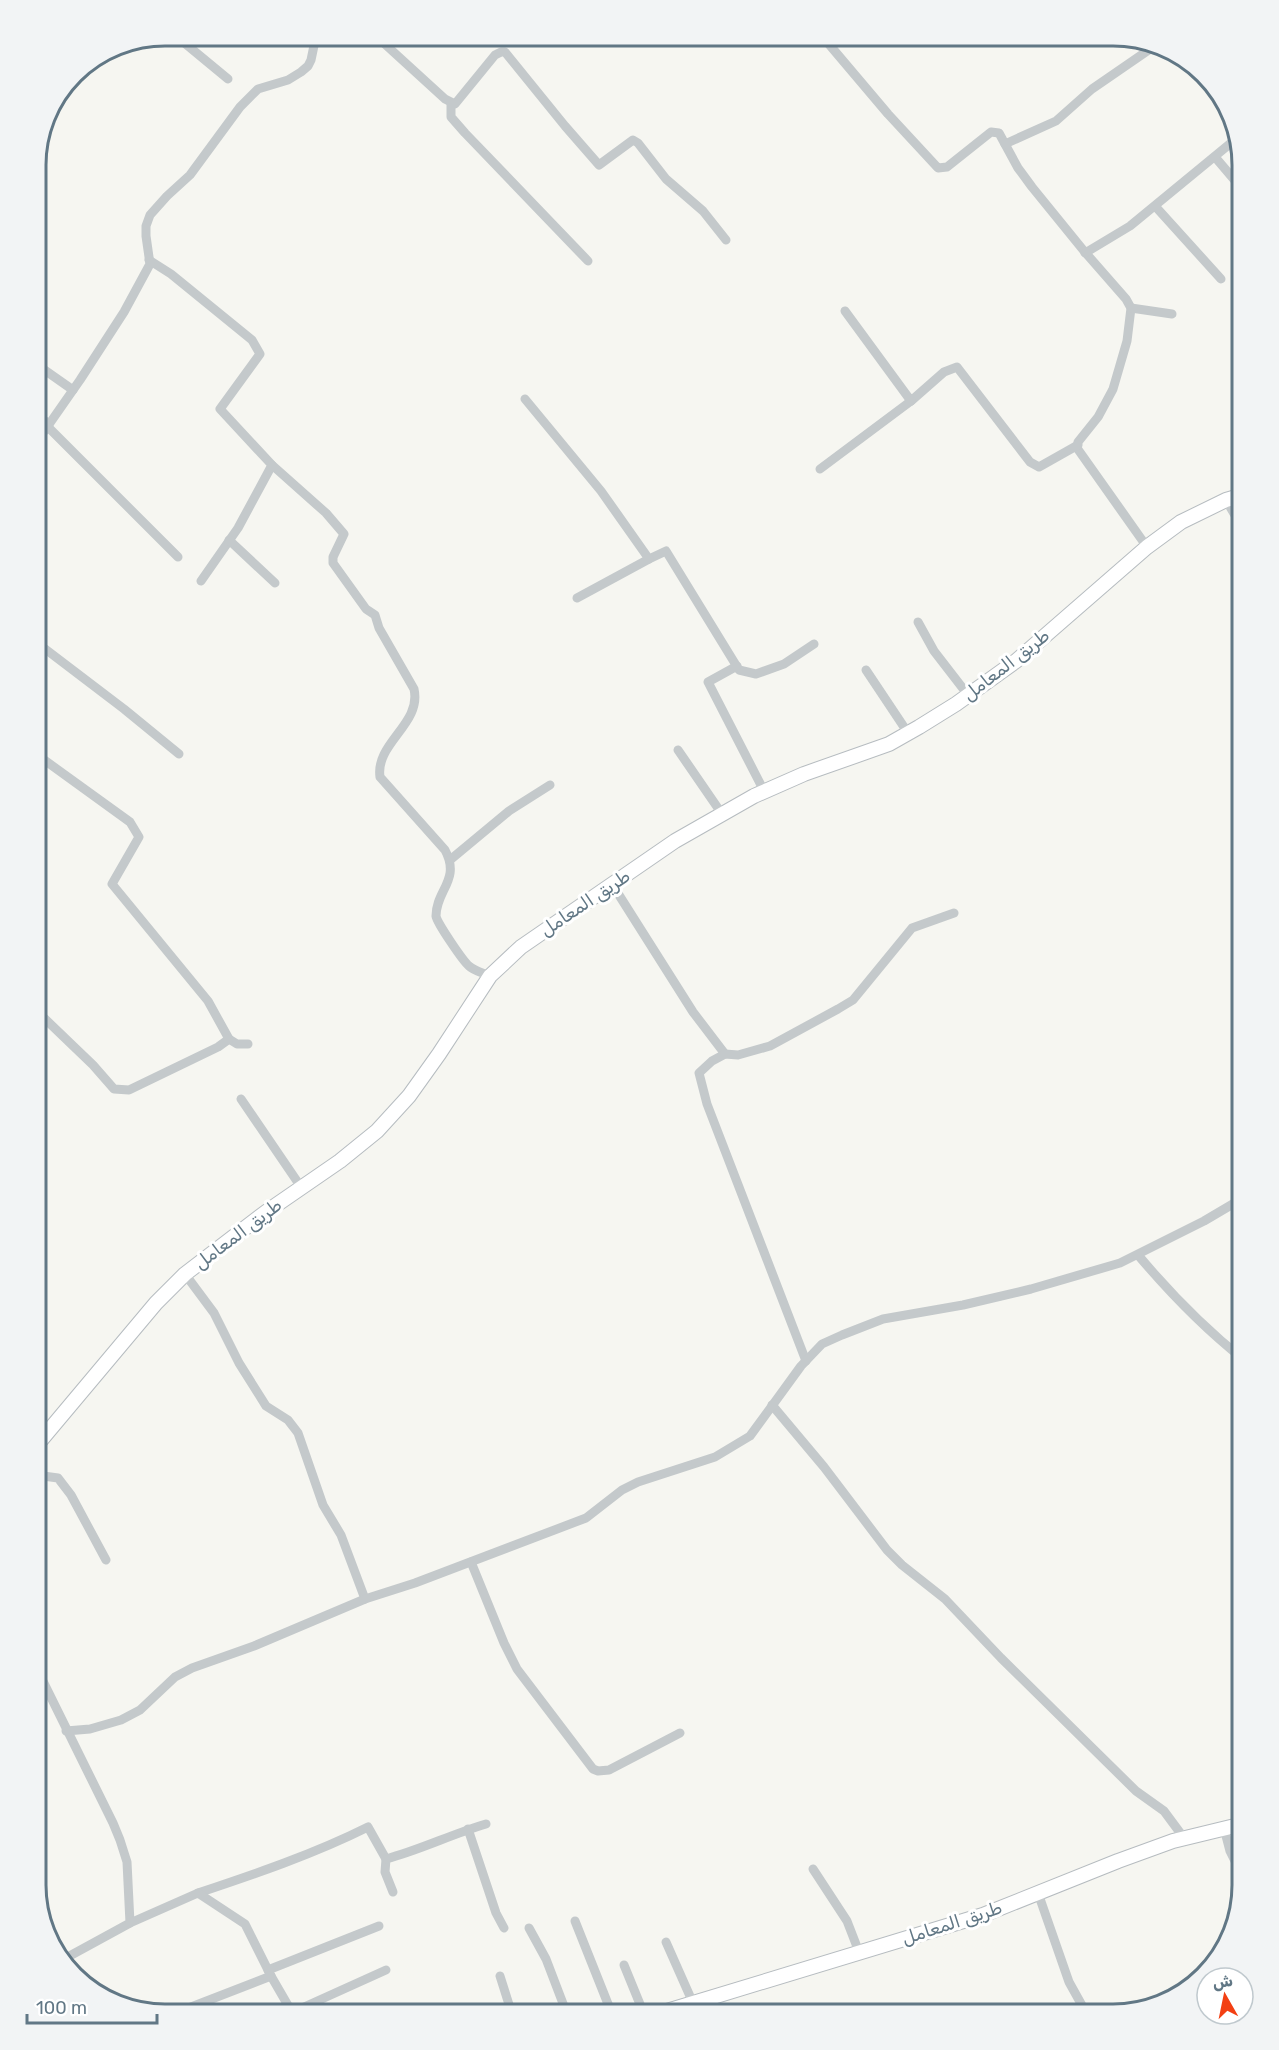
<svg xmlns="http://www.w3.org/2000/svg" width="1279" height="2050" viewBox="0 0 1279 2050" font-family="Rubik,'Noto Naskh Arabic',sans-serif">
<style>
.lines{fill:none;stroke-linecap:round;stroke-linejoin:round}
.secondary-casing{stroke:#b6bcc0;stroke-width:16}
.minor{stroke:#c4c9cb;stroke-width:9}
.secondary{stroke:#fff;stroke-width:14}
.labels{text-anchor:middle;stroke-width:6;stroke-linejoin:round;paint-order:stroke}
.street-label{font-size:18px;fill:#617785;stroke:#fff}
.rim{fill:none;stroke:#617785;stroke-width:3}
</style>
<rect width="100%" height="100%" fill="#f6f6f1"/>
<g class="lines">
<g class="secondary-casing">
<g id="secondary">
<polyline points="36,1446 156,1303 185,1274 266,1212 340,1161 377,1131 409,1096 439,1054 490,976 521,947 675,841 754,796 804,774 889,744 919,727 956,704 1016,661 1147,547 1181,522 1226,500 1243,495"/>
<polyline points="657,2014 983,1915 1118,1861 1173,1841 1243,1824"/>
</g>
</g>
<g class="minor">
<polyline points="176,36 228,79"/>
<polyline points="376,36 445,99 455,104 495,55 501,52 505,52 565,126 599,165 633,140 638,143 666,179 703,211 726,240"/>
<polyline points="822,36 888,114 938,168 947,167 991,132 999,133 1018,168 1032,187 1084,251 1126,299 1131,308 1127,341 1113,389 1098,417 1078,442 1077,448 1147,547"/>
<polyline points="451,103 451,117 465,133 588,261"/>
<polyline points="1005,144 1056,121 1092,89 1153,47"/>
<polyline points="1215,157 1243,190"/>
<polyline points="1155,206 1221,279"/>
<polyline points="1085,253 1130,226 1237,138"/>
<polyline points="149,260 171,274 252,340 260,354 220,409 272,465 238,528 201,581"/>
<polyline points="1131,308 1172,314"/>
<polyline points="845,311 911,401 944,372 957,367 1030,462 1039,467 1078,445"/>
<polyline points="36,364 73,390"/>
<polyline points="525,399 601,491 649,559 666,551 739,670 756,674 784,664 814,644"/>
<polyline points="36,414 49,424"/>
<polyline points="47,426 178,557"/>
<polyline points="36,443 80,380 124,312 150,264 146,236 146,226 150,215 167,196 190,175 240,107 258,89 288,80 301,72 308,66 311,60 316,36"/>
<path d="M272 465 326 513 344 534 333 557V563L366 609 375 615 379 628 414 689C422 724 375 743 380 777L445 850C461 880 436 890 436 916 437 923 463 961 469 966 474 971 484 973 490 976"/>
<polyline points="820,469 911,401"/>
<polyline points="1226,500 1236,517 1243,524"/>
<polyline points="229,540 275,583"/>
<polyline points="577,598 649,559"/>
<polyline points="918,622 934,651 968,695"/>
<polyline points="36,642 124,709 179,754"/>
<polyline points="737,666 708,682 764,791"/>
<polyline points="866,670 908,733"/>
<polyline points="678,750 722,814"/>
<polyline points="36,754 130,822 139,837 112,884 208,1001 229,1039 237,1044 248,1044"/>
<polyline points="450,860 509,811 550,785"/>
<polyline points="612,884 693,1012 725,1054"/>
<polyline points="36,1006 42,1016 93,1065 114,1089 129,1090 218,1047 229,1039"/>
<polyline points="241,1099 301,1187"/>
<path d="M1138 1255C1170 1293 1204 1328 1243 1359"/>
<polyline points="185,1274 214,1313 239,1363 266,1406 288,1420 298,1433 323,1505 341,1535 365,1599"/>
<polyline points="806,1361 707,1104 699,1073 712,1061 725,1054 738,1055 770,1046 838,1009 853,1000 912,928 954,913"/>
<polyline points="772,1405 824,1467 887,1550 902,1565 945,1599 1001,1658 1136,1791 1164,1811 1184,1838"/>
<polyline points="36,1421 46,1434"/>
<polyline points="36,1475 58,1478 71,1495 106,1560"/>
<polyline points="471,1562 504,1643 517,1669 593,1769 598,1771 609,1770 680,1733"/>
<polyline points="36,1667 113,1823 120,1840 127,1862 130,1923 64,1959"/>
<polyline points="66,1731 90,1729 121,1720 140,1710 175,1677 192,1668 254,1646 365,1599 415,1583 586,1518 622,1490 638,1482 715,1457 750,1436 801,1366 822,1344 842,1335 883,1319 963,1305 1031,1289 1120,1263 1204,1221 1243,1198"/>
<polyline points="1224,1828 1230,1851 1243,1877"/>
<polyline points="468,1829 496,1913 504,1928"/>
<polyline points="386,1859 385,1872 393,1892"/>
<polyline points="813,1869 847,1921 859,1952"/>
<path d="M198 1893C255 1874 314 1854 368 1827L386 1859C420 1850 452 1834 486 1824"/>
<polyline points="1038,1893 1069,1982 1084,2009"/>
<polyline points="575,1921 612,2014"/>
<polyline points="130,1923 198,1893 245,1924 271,1976 293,2014"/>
<polyline points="529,1928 546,1959 567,2014"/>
<polyline points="666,1942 693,2003"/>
<polyline points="624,1965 644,2014"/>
<polyline points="268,1970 379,1926"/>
<polyline points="500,1976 512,2014"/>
<polyline points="293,2012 386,1970"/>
<polyline points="173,2014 271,1976"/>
</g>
<use href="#secondary" class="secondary"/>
</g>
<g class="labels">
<g class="street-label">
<text transform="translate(1006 665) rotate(-38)" y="6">طريق المعامل</text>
<text transform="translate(585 903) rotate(-34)" y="6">طريق المعامل</text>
<text transform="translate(238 1234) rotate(-37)" y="6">طريق المعامل</text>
<text transform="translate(952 1923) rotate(-18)" y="6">طريق المعامل</text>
</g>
</g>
<path d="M0 0H1279V2050H0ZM165 46H1113A119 119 0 0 1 1232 165V1885A119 119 0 0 1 1113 2004H165A119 119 0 0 1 46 1885V165A119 119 0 0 1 165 46Z" fill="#f2f4f5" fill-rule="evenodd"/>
<path class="rim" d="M165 46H1113A119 119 0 0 1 1232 165V1885A119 119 0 0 1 1113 2004H165A119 119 0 0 1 46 1885V165A119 119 0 0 1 165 46Z"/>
<g transform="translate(1225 1996) rotate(351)"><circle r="28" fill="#ffffff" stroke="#c0c9ce" stroke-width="1.5"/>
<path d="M0-4.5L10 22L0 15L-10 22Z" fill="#f34013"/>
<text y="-9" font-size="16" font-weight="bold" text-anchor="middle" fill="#617785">ش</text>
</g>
<path d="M27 2014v9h130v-9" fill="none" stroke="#617785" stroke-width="3"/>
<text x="36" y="2014" font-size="18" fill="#617785" stroke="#ffffff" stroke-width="4.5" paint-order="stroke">100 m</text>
</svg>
